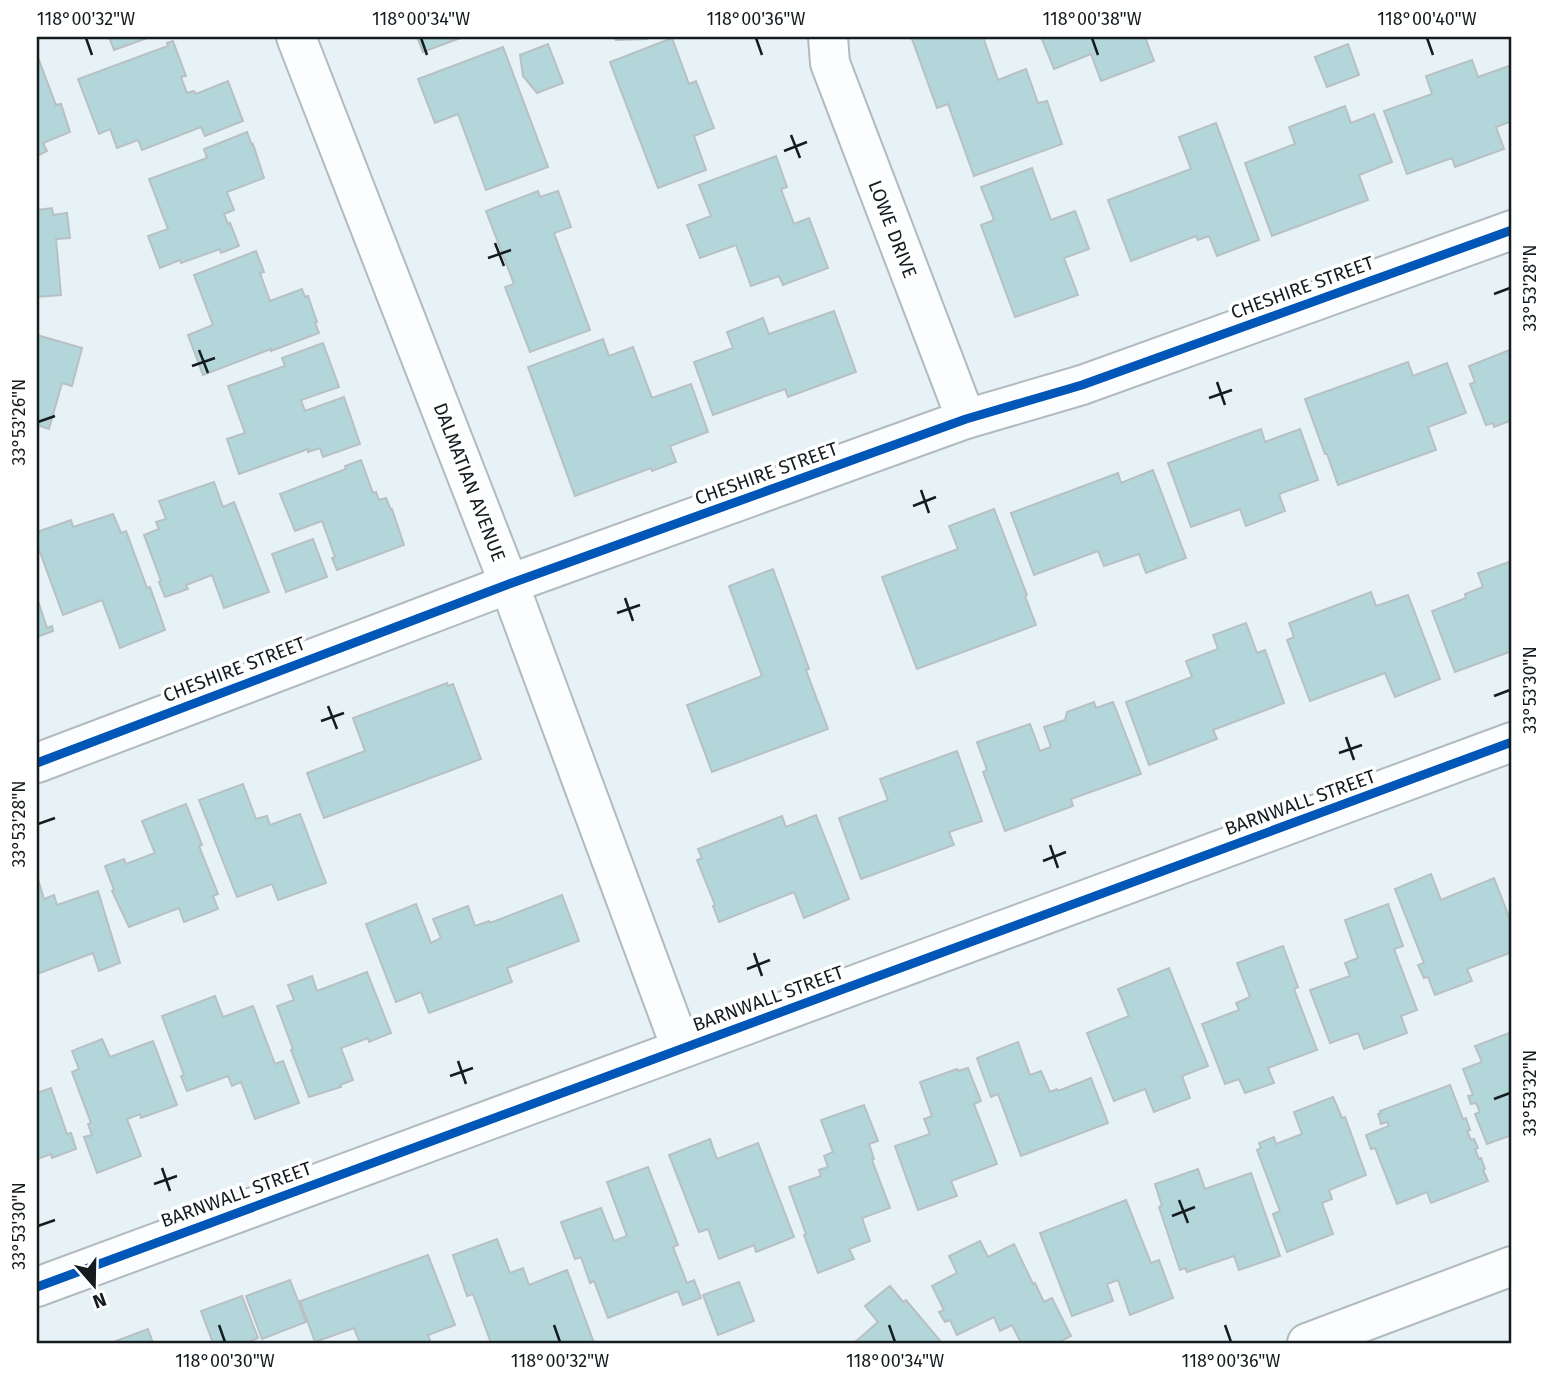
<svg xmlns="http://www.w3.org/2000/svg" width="1549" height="1380" viewBox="0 0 1549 1380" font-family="'Fira Sans',sans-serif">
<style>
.building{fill:#b3d6db;stroke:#b8c0c3;stroke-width:2}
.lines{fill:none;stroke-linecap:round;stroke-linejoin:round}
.minor-casing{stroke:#b1babe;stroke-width:42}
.minor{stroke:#fbfdfe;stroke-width:38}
.cycleway-casing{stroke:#fff;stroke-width:13}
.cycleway{stroke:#0057b8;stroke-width:9}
.ticks{fill:none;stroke:#151c1f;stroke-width:2.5}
.labels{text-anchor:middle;stroke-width:7;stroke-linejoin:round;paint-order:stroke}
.street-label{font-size:19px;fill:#151c1f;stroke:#fff}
.neatline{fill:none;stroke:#151c1f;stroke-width:2.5}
.ticks-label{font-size:18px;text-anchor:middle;fill:#151c1f}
</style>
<rect width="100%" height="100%" fill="#e7f2f7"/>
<g class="building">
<polygon points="109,37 150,37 114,50"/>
<polygon points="417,37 463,37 423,52"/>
<polygon points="616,37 647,37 647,39 616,40"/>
<polygon points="919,37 983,37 998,80 1026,69 1038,103 1047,101 1062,144 974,176 948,104 937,108 912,39"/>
<polygon points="1041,37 1145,37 1154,61 1101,81 1091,54 1054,69"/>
<polygon points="672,38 689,84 696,81 714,128 694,136 706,170 658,188 610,62"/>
<polygon points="173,41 186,76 181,77 187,93 194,91 196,94 228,81 243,121 205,136 201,127 142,150 138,140 117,148 110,129 99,134 78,79 168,46 167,43"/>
<polygon points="548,44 563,83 537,93 523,76 520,55"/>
<polygon points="1348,44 1359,75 1327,87 1315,57"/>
<polygon points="503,47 548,167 486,190 458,114 435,123 418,79"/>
<polygon points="37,55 56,105 61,104 70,132 43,143 47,151 37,156"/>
<polygon points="1472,60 1478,77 1512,65 1512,121 1496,127 1504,149 1455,167 1452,158 1407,174 1384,111 1432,94 1426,76"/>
<polygon points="1345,106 1351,123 1374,114 1392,162 1359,175 1368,200 1272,236 1245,163 1295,144 1289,127"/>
<polygon points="1216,123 1259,240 1217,256 1209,236 1198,240 1196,236 1131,261 1108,200 1191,169 1179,137"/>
<polygon points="247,132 252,145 253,144 264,178 227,192 234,210 224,214 228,224 230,223 239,246 221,253 220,249 181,263 180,260 160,268 148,236 168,229 149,179 207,158 204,149"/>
<polygon points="776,156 787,187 781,189 794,224 809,218 828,268 783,285 779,276 751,286 736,245 700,258 687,225 711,216 699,185"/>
<polygon points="1032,168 1051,220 1075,211 1089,249 1064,258 1078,295 1015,317 981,225 994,220 981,187"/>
<polygon points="538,191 540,197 558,191 571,227 554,233 590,330 530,352 505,287 514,284 486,211"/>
<polygon points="52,208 53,215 67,213 70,238 56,239 61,295 37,297 37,210"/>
<polygon points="256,251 264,272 260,273 270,301 302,289 305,297 308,296 317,322 315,323 319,333 271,351 271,349 203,375 188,335 213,325 194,275"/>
<polygon points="834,311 856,372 788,397 785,389 713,415 694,362 733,348 727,332 763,318 769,334"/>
<polygon points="37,335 82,348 72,386 62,383 49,429 37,425"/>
<polygon points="603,339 609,356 633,347 652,398 691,384 708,432 670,446 676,462 652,471 651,468 575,496 528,367"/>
<polygon points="323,343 339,387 301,400 305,411 344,397 360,444 323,457 320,448 308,452 308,449 239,474 227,439 245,433 228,386 285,366 282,358"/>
<polygon points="1512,349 1512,420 1494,427 1493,423 1486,425 1470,384 1475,382 1469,366"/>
<polygon points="1408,362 1413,376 1447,363 1466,413 1428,427 1436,450 1338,485 1327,454 1325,454 1305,399"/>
<polygon points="1261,429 1265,442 1300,429 1318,480 1279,494 1285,511 1246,526 1240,509 1191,527 1168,463"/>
<polygon points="361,460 373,493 376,492 379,500 386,498 391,510 392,509 404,545 337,570 332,558 335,557 322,521 295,531 280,494 346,469 345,466"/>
<polygon points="1153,470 1186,558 1146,573 1139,554 1104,566 1098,551 1034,575 1011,513 1118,473 1121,483"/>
<polygon points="214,482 223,507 234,502 269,592 224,608 212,575 186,585 188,589 165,597 159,582 161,581 144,535 159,529 156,522 166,519 159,501"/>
<polygon points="994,509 1027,595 1025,596 1036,625 917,669 882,577 958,549 949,526"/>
<polygon points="113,514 121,533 126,531 147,588 150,587 165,630 120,648 102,600 63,615 37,544 37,532 71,520 73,527"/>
<polygon points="313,539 327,577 286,592 272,554"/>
<polygon points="1512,561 1512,651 1455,672 1432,611 1466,598 1465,594 1483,587 1478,573"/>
<polygon points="773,569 809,669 806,670 828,729 712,772 687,705 762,676 729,586"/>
<polygon points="1371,592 1376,606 1408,595 1440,679 1395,697 1385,673 1310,701 1287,640 1294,637 1289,623"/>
<polygon points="37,598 47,628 52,626 53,631 37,637"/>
<polygon points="1246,623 1257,653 1265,650 1284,703 1213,730 1217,739 1149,765 1126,702 1192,677 1186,661 1218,649 1213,635"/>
<polygon points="447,683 448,686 453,684 481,759 324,818 307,773 365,751 353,718"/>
<polygon points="1094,702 1096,708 1113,702 1141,774 1071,799 1073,806 1005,831 983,772 987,770 977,742 1030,724 1040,751 1051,747 1044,727 1065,720 1067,712"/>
<polygon points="957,751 982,821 949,832 954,845 861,879 839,818 888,800 880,779"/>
<polygon points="243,784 256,819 267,816 270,825 300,814 326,883 278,900 272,884 237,897 199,800"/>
<polygon points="186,804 202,845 199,846 218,894 213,896 218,909 184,922 179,908 129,927 112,891 114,890 105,866 124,859 126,864 155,853 142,821"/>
<polygon points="816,815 849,899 804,918 794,892 719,922 713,906 715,905 697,860 702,858 698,849 782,816 786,827"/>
<polygon points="1431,874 1441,900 1494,878 1512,925 1512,952 1467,969 1472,981 1435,995 1428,977 1424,978 1418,965 1424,963 1395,889"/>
<polygon points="37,876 44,899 54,895 57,905 98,891 120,963 99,971 93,953 37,974"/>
<polygon points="562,895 579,941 507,968 512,982 429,1013 421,992 396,1002 366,924 416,904 431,943 441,938 433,919 468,906 475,926 489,921 490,923"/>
<polygon points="1388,904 1403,946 1394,949 1417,1010 1401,1016 1407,1033 1364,1049 1358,1033 1330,1043 1310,990 1350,976 1345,963 1358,958 1345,920"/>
<polygon points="1283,946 1298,987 1294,989 1317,1050 1268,1068 1274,1083 1245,1093 1239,1079 1225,1084 1202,1024 1239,1010 1236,1003 1250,997 1237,963"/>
<polygon points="1169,968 1208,1066 1182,1076 1190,1098 1154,1112 1145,1089 1114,1101 1087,1033 1129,1016 1118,989"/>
<polygon points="367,972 391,1033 369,1042 368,1038 341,1048 353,1080 340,1085 341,1087 309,1097 291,1050 293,1049 277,1006 294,1000 288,985 312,976 317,991"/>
<polygon points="215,996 223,1017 253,1006 275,1064 283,1061 299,1103 255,1119 241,1082 232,1086 228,1076 187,1091 181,1076 184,1075 162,1016"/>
<polygon points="1512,1032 1512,1135 1487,1144 1475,1114 1480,1112 1476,1103 1471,1104 1468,1096 1473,1095 1463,1069 1482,1062 1475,1046"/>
<polygon points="102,1039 110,1057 153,1041 177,1105 141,1118 140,1114 127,1119 141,1156 97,1173 84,1137 92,1135 88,1124 91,1123 72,1072 79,1069 72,1051"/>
<polygon points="1018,1042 1030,1075 1041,1071 1050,1092 1057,1089 1058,1091 1091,1078 1108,1123 1021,1156 998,1094 991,1097 977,1058"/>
<polygon points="968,1068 981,1101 974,1104 997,1164 951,1181 957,1196 918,1210 895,1146 930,1134 924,1119 932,1116 920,1082 957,1069 958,1071"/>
<polygon points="1450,1085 1463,1119 1466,1118 1470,1130 1467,1131 1471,1140 1474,1139 1478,1148 1475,1149 1479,1159 1481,1158 1485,1169 1483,1170 1488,1181 1431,1203 1427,1192 1397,1204 1375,1148 1371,1149 1366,1135 1389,1126 1387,1122 1381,1124 1378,1114 1381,1113 1380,1111"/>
<polygon points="51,1088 67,1134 71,1133 76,1149 52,1158 51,1154 37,1159 37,1093"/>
<polygon points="1333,1097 1342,1118 1345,1117 1366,1175 1329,1190 1332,1199 1322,1203 1333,1234 1287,1252 1273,1214 1280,1211 1257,1150 1261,1148 1259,1143 1274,1137 1276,1144 1302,1134 1294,1112"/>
<polygon points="864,1105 878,1141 869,1144 874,1159 872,1160 890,1208 862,1218 870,1241 849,1249 854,1259 818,1273 804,1235 806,1234 789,1187 821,1176 819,1170 828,1167 824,1156 833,1152 821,1120"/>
<polygon points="710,1139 717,1159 758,1143 794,1237 756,1252 754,1245 719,1259 708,1229 699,1232 669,1155"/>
<polygon points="648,1167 678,1245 673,1247 687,1283 694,1280 701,1298 683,1305 678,1291 608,1318 594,1281 590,1283 581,1257 575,1259 561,1222 601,1208 614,1241 627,1236 607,1182"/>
<polygon points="1198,1169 1205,1189 1251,1173 1280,1256 1239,1270 1234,1256 1187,1272 1185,1268 1180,1270 1159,1207 1162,1206 1155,1184"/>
<polygon points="1126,1200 1151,1263 1159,1260 1173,1298 1130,1315 1118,1280 1107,1284 1113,1301 1072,1316 1040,1233"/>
<polygon points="497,1239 510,1273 523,1268 529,1285 567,1270 594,1343 491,1343 473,1294 467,1296 453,1255"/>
<polygon points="980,1241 988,1257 1014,1244 1033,1284 1035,1283 1044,1302 1052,1298 1071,1336 1057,1343 1021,1343 1012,1325 1000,1331 994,1317 957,1335 950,1320 945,1322 939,1312 944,1310 932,1286 957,1273 949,1256"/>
<polygon points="428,1255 455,1325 428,1335 431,1343 360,1343 354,1328 315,1342 300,1301"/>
<polygon points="290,1280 306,1322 262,1339 246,1296"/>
<polygon points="739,1282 754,1321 718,1335 703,1295"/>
<polygon points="890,1286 903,1302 906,1300 942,1343 854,1343 878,1322 865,1306"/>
<polygon points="242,1296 258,1338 246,1343 213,1343 201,1311"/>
<polygon points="148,1329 153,1343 111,1343"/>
</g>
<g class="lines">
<g class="minor-casing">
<g id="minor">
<polyline points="296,37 509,584 681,1048"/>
<polyline points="828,37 830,63 966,419"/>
<polyline points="37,763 509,584 966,419 1082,385 1512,230"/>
<polyline points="37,1287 1512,742"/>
<polyline points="1307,1343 1512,1266"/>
</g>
</g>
<use href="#minor" class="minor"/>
<g class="cycleway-casing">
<g id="cycleway">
<polyline points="37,763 509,584 966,419 1082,385 1512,230"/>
<polyline points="37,1287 1512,742"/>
</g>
</g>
<use href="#cycleway" class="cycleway"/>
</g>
<path class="ticks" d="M86 38 92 55M421 38 427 55M756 38 762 55M1092 38 1098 55M1427 38 1433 55M791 135 800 158M784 151 807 142M495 243 504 266M488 258 511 250M1494 294 1510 288M199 350 208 373M192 366 215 358M1217 382 1225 405M1209 398 1232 390M38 422 55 416M921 490 929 513M913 506 936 497M625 598 633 621M617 613 640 605M1494 696 1510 690M328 706 337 729M321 721 344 713M1346 737 1354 760M1339 753 1362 745M38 824 55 818M1050 845 1058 868M1043 861 1066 852M754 953 762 976M747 969 770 960M458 1061 466 1084M450 1076 473 1068M1494 1099 1510 1093M162 1168 170 1191M154 1184 177 1176M1179 1200 1188 1223M1172 1216 1195 1207M38 1226 55 1220M219 1325 225 1342M554 1325 560 1342M889 1325 895 1342M1225 1325 1231 1342"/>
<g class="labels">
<g class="street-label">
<text transform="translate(893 229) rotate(69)" y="7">LOWE DRIVE</text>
<text transform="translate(1302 287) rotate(-20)" y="7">CHESHIRE STREET</text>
<text transform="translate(766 473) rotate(-20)" y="7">CHESHIRE STREET</text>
<text transform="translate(470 482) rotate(69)" y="7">DALMATIAN AVENUE</text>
<text transform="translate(234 669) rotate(-21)" y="7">CHESHIRE STREET</text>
<text transform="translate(1300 802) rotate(-20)" y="7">BARNWALL STREET</text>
<text transform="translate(768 998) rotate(-20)" y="7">BARNWALL STREET</text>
<text transform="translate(236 1194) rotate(-20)" y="7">BARNWALL STREET</text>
</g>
</g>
<rect width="1549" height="1380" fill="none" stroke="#ffffff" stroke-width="77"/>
<g transform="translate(94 1285) rotate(160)" stroke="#ffffff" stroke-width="5" paint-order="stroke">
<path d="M0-5L12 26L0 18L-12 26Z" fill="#151c1f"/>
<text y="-10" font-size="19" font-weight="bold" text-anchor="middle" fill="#151c1f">N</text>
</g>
<rect x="38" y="38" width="1472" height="1304" class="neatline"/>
<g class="ticks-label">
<text x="86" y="25">118°00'32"W</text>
<text x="421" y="25">118°00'34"W</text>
<text x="756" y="25">118°00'36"W</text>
<text x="1092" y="25">118°00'38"W</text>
<text x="1427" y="25">118°00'40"W</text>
<text transform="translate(1530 288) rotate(-90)" y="6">33°53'28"N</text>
<text transform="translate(19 422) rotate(-90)" y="6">33°53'26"N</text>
<text transform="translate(1530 690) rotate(-90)" y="6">33°53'30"N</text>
<text transform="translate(19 824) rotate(-90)" y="6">33°53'28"N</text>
<text transform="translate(1530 1093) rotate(-90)" y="6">33°53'32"N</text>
<text transform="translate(19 1226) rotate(-90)" y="6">33°53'30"N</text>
<text x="225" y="1367">118°00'30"W</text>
<text x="560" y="1367">118°00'32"W</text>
<text x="895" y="1367">118°00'34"W</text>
<text x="1231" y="1367">118°00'36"W</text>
</g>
</svg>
